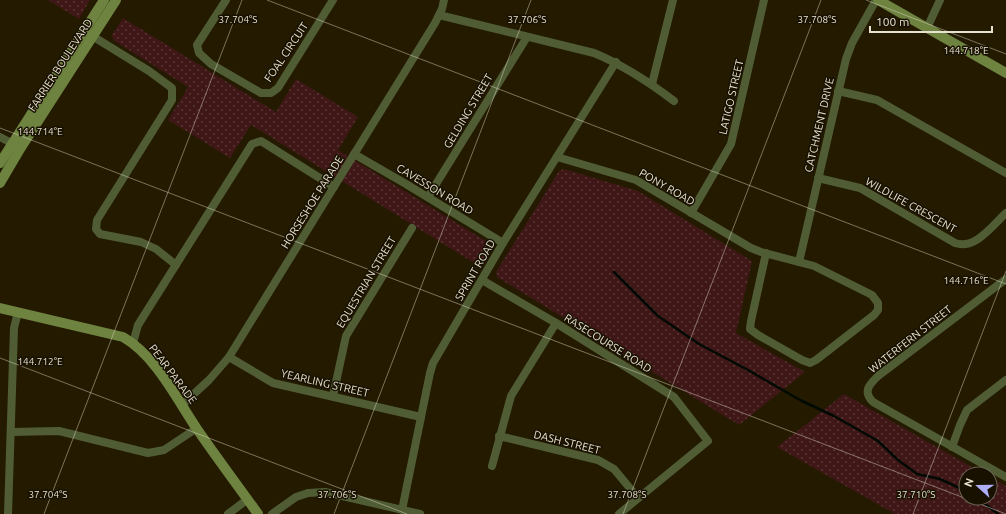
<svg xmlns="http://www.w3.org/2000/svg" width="1006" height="514" viewBox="0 0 1006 514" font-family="Ubuntu,sans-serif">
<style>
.park{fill:url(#park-dots)}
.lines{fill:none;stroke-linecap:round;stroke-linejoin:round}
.stream{stroke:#000a03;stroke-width:2.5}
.street{stroke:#505d34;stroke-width:8}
.secondary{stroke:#6e833f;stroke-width:10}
.ticks{fill:none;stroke:#e7e1d0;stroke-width:1;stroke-opacity:0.45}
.labels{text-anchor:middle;stroke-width:3;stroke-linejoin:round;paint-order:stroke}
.street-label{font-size:11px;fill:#e7e1d0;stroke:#181100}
.ticks-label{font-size:10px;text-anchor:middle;fill:#e7e1d0;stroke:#181100;stroke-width:3;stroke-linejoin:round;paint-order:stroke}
</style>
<defs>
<pattern id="park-dots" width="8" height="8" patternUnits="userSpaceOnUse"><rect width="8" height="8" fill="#3e1716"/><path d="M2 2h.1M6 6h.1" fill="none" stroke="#5a3837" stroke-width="1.8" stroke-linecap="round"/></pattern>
</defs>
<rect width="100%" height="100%" fill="#231a00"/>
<g class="park">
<polygon points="48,0 90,0 79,19"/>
<polygon points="123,18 276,112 296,79 358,117 338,150 489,243 490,248 479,266 251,125 230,158 168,120 188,87 113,40 112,35"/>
<polygon points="564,169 638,191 752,261 736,333 805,372 739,425 497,277 496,272 559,171"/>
<polygon points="844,394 984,474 966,474 966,498 990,498 990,477 1006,486 1006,514 895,514 777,447"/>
</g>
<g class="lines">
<g class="stream">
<polyline points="614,272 658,316 699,344 748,370 800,400 834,416 878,441 898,460 917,474 940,479 966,491"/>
<polyline points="977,498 998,514"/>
</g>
<g class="street">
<polyline points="226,0 197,45 199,53 211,64 261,93 271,93 278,88 333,0"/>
<path d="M439 15 594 53C623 65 649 82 674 101"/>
<polyline points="927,28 940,0"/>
<polyline points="89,34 149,71 172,88 172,100 97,220 96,229 100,234 141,242 156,249 176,265"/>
<polyline points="652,84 673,0"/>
<polyline points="838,91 877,100 1006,173"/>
<polyline points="0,137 17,146"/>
<polyline points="354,154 406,184 503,243"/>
<polyline points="557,157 636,180 751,248 761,252 814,266 872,295 878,303 878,310 874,315 816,360 810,363 802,360 758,335 750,329 751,321 766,253"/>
<path d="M818 178 860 188 955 243C975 250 992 226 1006 213"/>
<polyline points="428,197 527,37"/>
<polyline points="691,213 731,144 764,0"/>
<polyline points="799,262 846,59 852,43 876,0"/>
<path d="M1006 279 878 376C870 384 862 391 873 402L1006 477"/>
<polyline points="482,280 556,323 674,397 708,441 619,514"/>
<polyline points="133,343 138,325 252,144 261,141 334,187"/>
<polyline points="229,357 273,383 421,417"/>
<polyline points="333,396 346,336 412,228"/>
<polyline points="183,404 209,380 229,357 435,23 442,9 444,0"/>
<polyline points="11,432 59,431 148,453 164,450 197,428"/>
<polyline points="499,436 598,460 614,469 638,498"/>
<polyline points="952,447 960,425 967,410 1006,380"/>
<polyline points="492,466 511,396 556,323"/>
<polyline points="402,510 430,373 433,363 503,243 616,62"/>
<polyline points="8,514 14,328 18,312"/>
<polyline points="228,514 248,499"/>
<polyline points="272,514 296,497 308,493 325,492 420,514"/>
</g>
<g class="secondary">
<polyline points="878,0 1006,73"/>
<polyline points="0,163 104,0"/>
<polyline points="0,183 20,149 116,0"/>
<path d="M0 308 123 337C156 356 176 398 197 429 217 458 238 486 258 514"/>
</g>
</g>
<path class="ticks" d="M267 0 1006 284M866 0 1006 54M0 128 1006 514M0 358 407 514M44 514 242 0M334 514 531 0M623 514 821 0M913 514 1006 271"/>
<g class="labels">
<g class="street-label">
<text transform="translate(286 52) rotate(-56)" y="4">FOAL CIRCUIT</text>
<text transform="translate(60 65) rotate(-57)" y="4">FARRIER BOULEVARD</text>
<text transform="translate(731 97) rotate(-77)" y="4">LATIGO STREET</text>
<text transform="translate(468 111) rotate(-59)" y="4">GELDING STREET</text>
<text transform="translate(819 125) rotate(-77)" y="4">CATCHMENT DRIVE</text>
<text transform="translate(667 187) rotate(30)" y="4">PONY ROAD</text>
<text transform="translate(435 189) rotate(31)" y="4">CAVESSON ROAD</text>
<text transform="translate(312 202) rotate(-58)" y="4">HORSESHOE PARADE</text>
<text transform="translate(911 205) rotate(29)" y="4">WILDLIFE CRESCENT</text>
<text transform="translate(475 270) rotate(-60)" y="4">SPRINT ROAD</text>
<text transform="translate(366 282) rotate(-59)" y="4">EQUESTRIAN STREET</text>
<text transform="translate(910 339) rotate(-38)" y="4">WATERFERN STREET</text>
<text transform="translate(608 343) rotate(32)" y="4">RASECOURSE ROAD</text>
<text transform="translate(173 374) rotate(53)" y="4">PEAR PARADE</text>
<text transform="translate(325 383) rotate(13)" y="4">YEARLING STREET</text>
<text transform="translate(567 442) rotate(14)" y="4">DASH STREET</text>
</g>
</g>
<g class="ticks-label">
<text x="238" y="23">37.704°S</text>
<text x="527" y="23">37.706°S</text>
<text x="817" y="23">37.708°S</text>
<text x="966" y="54">144.718°E</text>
<text x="40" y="135">144.714°E</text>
<text x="966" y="284">144.716°E</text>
<text x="40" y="365">144.712°E</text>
<text x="48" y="498">37.704°S</text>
<text x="337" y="498">37.706°S</text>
<text x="627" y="498">37.708°S</text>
<text x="916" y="498">37.710°S</text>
</g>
<g transform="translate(978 486) rotate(291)"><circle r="19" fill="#181100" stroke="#6b6453"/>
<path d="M0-3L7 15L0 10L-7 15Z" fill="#aeaefa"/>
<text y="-6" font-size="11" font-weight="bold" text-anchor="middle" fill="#e7e1d0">N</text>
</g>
<path d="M870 26v6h122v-6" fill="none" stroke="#e7e1d0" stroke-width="2"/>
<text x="876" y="26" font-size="12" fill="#e7e1d0" stroke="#181100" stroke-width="3" paint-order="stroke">100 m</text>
</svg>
